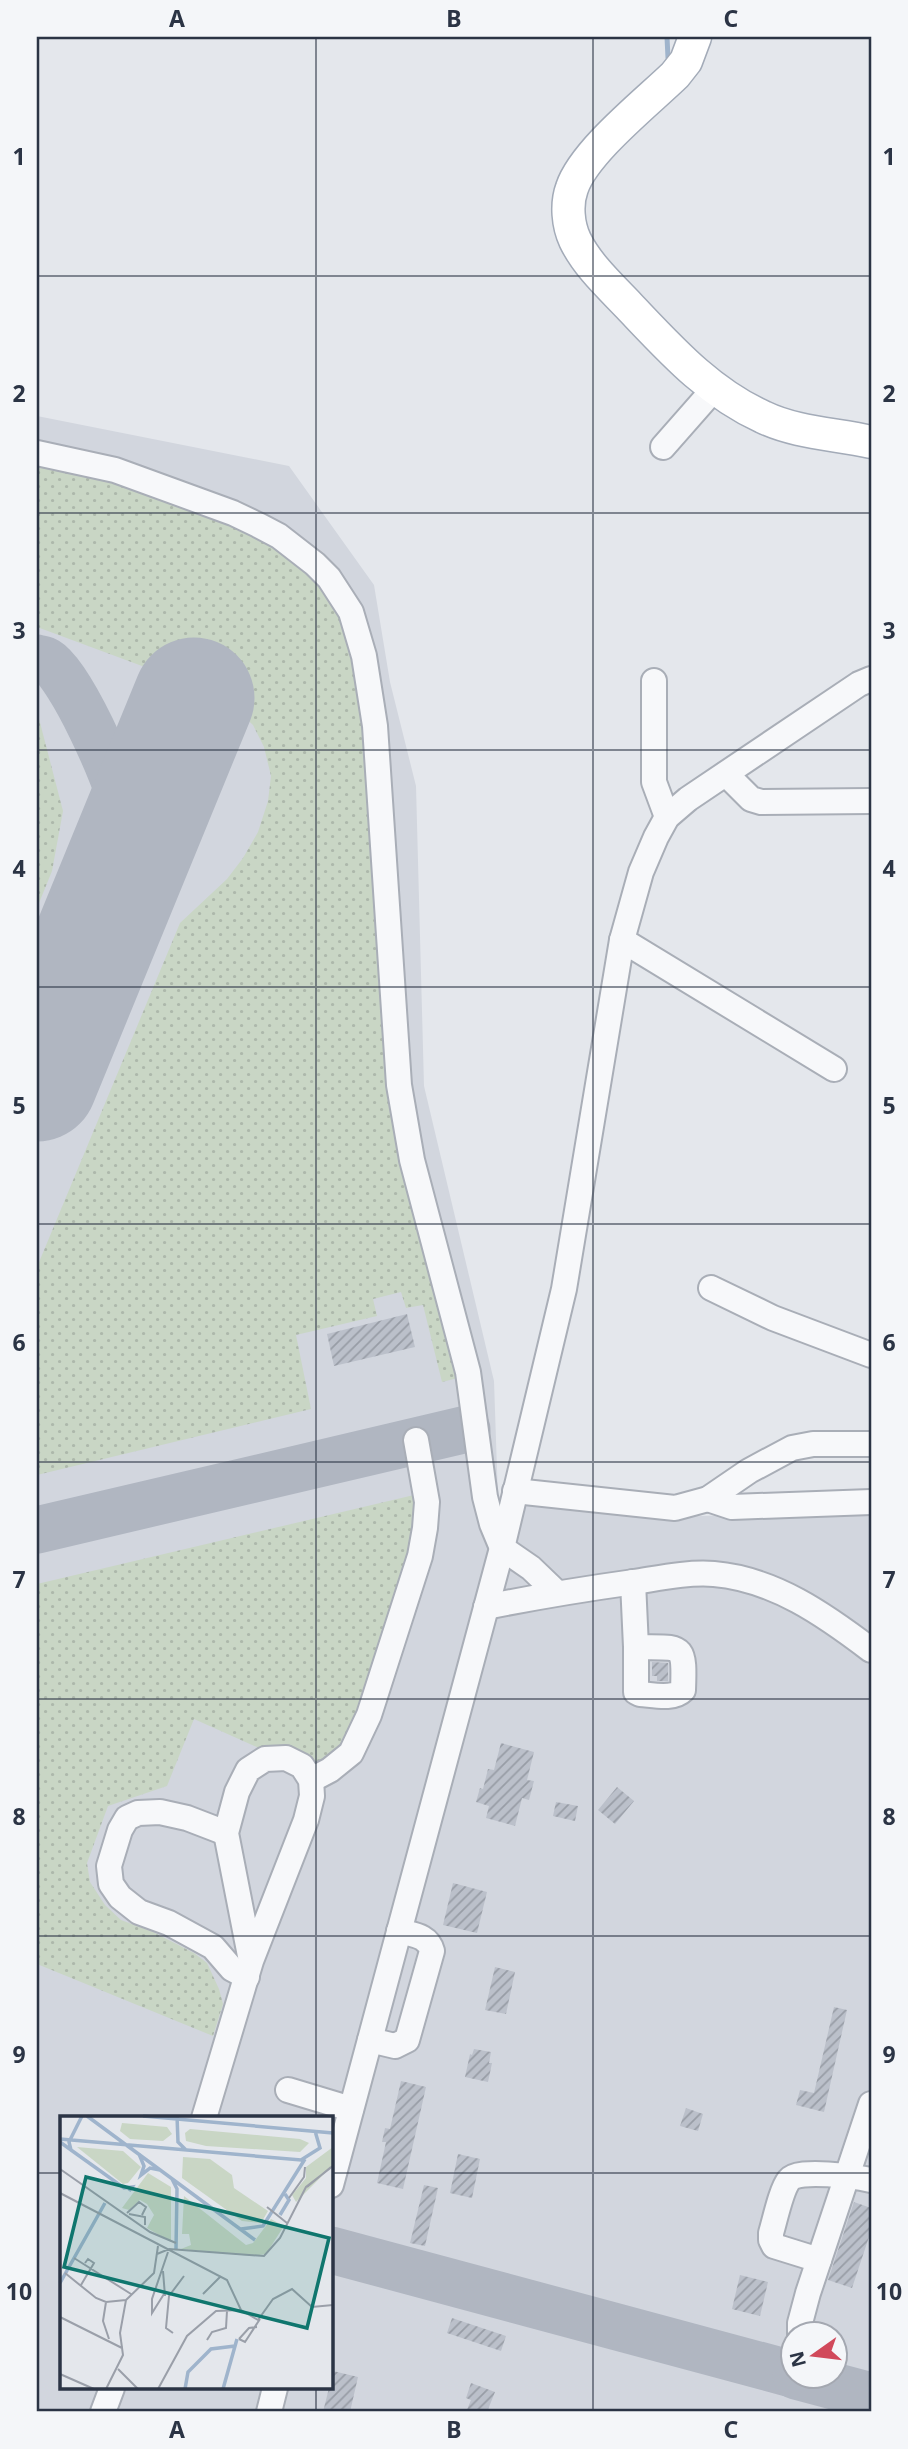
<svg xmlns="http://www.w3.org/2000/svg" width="908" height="2449" viewBox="0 0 908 2449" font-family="'Noto Sans',sans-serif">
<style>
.built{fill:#d2d6de;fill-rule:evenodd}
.grass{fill:url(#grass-dots)}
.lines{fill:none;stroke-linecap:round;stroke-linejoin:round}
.stream{stroke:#9fb4cc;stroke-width:5}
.taxiway{stroke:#b0b6c1;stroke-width:47}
.runway{stroke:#b0b6c1;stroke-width:121}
.building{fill:url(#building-hatch)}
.minor-casing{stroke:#a9aeb7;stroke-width:28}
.major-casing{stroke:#a3abb8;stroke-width:35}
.minor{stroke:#f7f8fa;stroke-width:24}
.major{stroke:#fff;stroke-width:32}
.grid{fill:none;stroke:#2b3445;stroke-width:2;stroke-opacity:0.55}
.inset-river{fill:none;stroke:#9fb4cc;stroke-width:3.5}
.inset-road{fill:none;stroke:#9a9fa9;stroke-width:2}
.view{fill:#0f766e;fill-opacity:0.15;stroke:#0f766e;stroke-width:3.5}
.inset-edge{fill:none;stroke:#2b3445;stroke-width:3.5}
.neatline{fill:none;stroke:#2b3445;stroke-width:2.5}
.grid-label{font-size:23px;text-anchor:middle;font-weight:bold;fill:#2b3445}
</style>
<defs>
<pattern id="grass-dots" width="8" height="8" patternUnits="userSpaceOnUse" patternTransform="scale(1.75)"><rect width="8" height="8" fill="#c9d6c5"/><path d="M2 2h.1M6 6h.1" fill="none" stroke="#adb8ab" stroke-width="1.8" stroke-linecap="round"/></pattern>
<pattern id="building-hatch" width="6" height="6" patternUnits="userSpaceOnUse" patternTransform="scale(1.75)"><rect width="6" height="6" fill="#bbc0ca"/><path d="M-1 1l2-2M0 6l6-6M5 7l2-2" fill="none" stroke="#989da6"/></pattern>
</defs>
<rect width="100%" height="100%" fill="#e4e7ec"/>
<path class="built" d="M37 416 289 466 374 585 390 682 416 786 424 1086 494 1381 498 1499 503 1506 523 1509 531 1503 677 1517 871 1509V2412H37ZM61 2118H331V2388H61ZM792 2334H834V2376H792Z"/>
<g class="grass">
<polygon points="37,464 114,483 216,518 266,542 300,564 324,589 340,611 360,687 378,896 458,1378 442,1382 423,1305 406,1308 401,1292 373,1299 377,1316 296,1335 311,1409 37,1475 37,1267 180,923 227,879 243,858 258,832 268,801 271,776 264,747 253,725 234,707 177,679 37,627"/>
<polygon points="37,711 63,811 52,871 37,908"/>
<polygon points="414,1495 417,1528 359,1719 336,1749 314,1766 270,1747 259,1748 194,1719 167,1786 108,1806 87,1863 90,1882 105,1905 121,1920 153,1932 194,1953 207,1963 219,1989 223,2004 213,2036 37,1964 37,1584"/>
</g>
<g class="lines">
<polyline class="stream" points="667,37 668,58"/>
<g class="taxiway">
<path d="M37 658C40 659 44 659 47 661 71 675 116 778 123 807 128 825 127 842 127 860"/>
<polyline points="37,1530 467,1429"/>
<polyline points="331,2250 792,2374"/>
<polyline points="796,2376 871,2396"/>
</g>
<polyline class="runway" points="37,1081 194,698"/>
</g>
<g class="building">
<polygon points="407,1314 415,1347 334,1366 327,1334"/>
<polygon points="652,1662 668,1663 668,1681 657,1681 657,1676 652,1676"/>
<polygon points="501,1743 534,1752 527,1780 534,1781 529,1800 522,1798 515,1826 486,1818 489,1806 476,1802 480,1788 483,1789 488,1769 494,1770"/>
<polygon points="617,1787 634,1801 615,1824 598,1810"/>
<polygon points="556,1802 578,1806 575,1821 553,1816"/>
<polygon points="453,1883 487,1892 477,1933 443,1925"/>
<polygon points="495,1967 515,1972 506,2014 485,2010"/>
<polygon points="834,2007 847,2010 824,2112 796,2105 800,2090 814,2093"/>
<polygon points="474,2049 491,2052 489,2063 492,2063 488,2082 465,2077 470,2054 472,2055"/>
<polygon points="401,2081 426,2087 403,2189 377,2183 386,2142 382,2142 385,2128 390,2129"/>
<polygon points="686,2108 703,2114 698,2131 680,2126"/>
<polygon points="458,2154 480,2159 472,2198 450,2193"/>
<polygon points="424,2185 438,2188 425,2246 410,2243"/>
<polygon points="854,2202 871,2208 871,2231 852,2288 828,2280"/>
<polygon points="740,2275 768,2282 760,2316 732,2309"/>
<polygon points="452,2318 506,2336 501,2351 447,2333"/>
<polygon points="333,2371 358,2377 350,2412 323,2412 329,2388 331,2388"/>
<polygon points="471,2383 495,2392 487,2412 466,2412 471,2400 466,2398"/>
</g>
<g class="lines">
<g class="minor-casing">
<g id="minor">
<polyline points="663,447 714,389"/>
<polyline points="37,453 115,470 233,513 258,525 279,536 315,564 329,578 351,612 364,656 375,726 399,1085 412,1160 468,1372 485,1497 492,1524 502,1548 531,1568 556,1592"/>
<polyline points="654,681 654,782 667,817"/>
<polyline points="726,774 751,799 761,802 871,801"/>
<polyline points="622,940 834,1069"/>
<polyline points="711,1288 773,1318 871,1355"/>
<polyline points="515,1491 675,1508 708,1499 749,1471 792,1448 813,1444 871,1444"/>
<polyline points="708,1499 732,1507 871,1502"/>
<path d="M633 1582 636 1647V1692L640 1694C654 1695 673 1700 683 1690 685 1641 682 1648 636 1647"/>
<path d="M486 1607C535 1597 584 1589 634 1582 660 1578 687 1572 714 1574 774 1579 825 1615 871 1650"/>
<polyline points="311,1780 330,1770 351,1753 369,1715 420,1556 425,1528 427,1502 416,1440"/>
<polyline points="226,1833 187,1818 160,1812 138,1813 127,1818 120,1830 109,1866 111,1884 120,1897 139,1912 169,1923 213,1947 232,1969 247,1977"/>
<path d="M370 2040 395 2046 407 2040 432 1951C428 1935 413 1935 399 1931"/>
<polyline points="288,2090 351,2109"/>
<polyline points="204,2118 251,1961 306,1820 312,1796 311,1780 302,1766 286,1758 265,1759 248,1770 237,1792 226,1833 251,1961"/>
<polyline points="331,2185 502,1548 564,1289 622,940 641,872 656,837 667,817 688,799 859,684 871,679"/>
<path d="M819 2260 774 2246 771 2240V2233C775 2220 781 2190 789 2180 798 2168 857 2177 871 2180"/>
<polyline points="800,2334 800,2323 808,2293 871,2104"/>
<polyline points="103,2412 112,2388"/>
<polyline points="269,2412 275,2388"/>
</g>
</g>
<g class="major-casing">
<path id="major" d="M695 37 686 61 675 75C646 103 584 152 572 188 566 204 568 225 575 240 587 265 610 286 629 306 670 349 708 392 763 417 796 433 836 434 871 442"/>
</g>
<use href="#minor" class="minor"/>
<use href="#major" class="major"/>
</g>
<path class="grid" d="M316 37V2118M593 37V2412M37 276H871M37 513H871M37 750H871M37 987H871M37 1224H871M37 1462H871M37 1699H871M37 1936H871M37 2173H61M331 2173H871M316 2388V2412"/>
<g transform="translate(60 2116)">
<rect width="273" height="273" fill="#e4e7ec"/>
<path d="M62 7 107 11 112 18 103 25 70 23 60 15ZM130 13 240 23 249 27 240 36 146 30 126 25 125 17ZM17 31 63 35 81 51 68 67 63 68ZM273 31V49L236 86 232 79 246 62V51ZM123 41 150 43 172 59 174 72 208 95 201 107 182 105 122 62ZM88 57 111 71V126L87 112 94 99 87 88 80 84 69 94 62 92ZM124 80 186 129 193 127 211 103 224 110 206 138 192 140 121 133 131 129 129 118H122Z" fill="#c9d6c5"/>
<path class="inset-river" d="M27 0 195 124M83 0 273 17M117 0 118 26 126 34M0 23 241 44 260 32 255 15M0 26 11 34 9 26 22 0M11 34 64 72 72 71 69 75M79 38 84 50 81 59 90 52 100 54M112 63 117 73 116 133M220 99 229 84 225 78M181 113 203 110 245 43M0 167 45 87M125 273 128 256 151 233 175 230M163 273 177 223"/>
<path class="inset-road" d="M0 53 90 116 116 127M247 71 271 51M0 77 167 164 181 194M229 82 244 61 245 51M207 91 227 107M67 97 79 86 86 91 82 99M69 98 85 101V109M97 138 109 133 204 140 220 122 246 71 273 50M14 142 71 178M103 155 105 180M5 157 36 182 46 186 66 184M21 169 34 147 28 143 25 147M104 178 92 197V183L108 136M143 178 161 160M46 186 43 205 49 223M0 201 62 232M113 217 106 212 109 180 124 160M179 223 185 226 200 203M179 223 189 212 197 211M147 224 152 216 166 212 167 195M58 253 78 273M0 258 34 273M46 273 63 239 60 217 66 184 94 157 98 130M98 273 127 220 156 195 181 194 198 204 213 183 232 173 252 191 273 189"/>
<path class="view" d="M26 61 269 122 247 212 4 151Z"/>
<rect width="273" height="273" class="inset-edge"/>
</g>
<rect width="908" height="2449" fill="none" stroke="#f4f6f9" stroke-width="77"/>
<g transform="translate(814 2355) rotate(256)"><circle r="33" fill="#f4f6f9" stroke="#a4a8b1" stroke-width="2"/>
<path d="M0-5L12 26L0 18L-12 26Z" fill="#d1495b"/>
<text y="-10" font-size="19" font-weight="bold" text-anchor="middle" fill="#2b3445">N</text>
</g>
<rect x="38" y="38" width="832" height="2372" class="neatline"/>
<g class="grid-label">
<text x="177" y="27">A</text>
<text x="454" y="27">B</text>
<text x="731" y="27">C</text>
<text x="19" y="165">1</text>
<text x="889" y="165">1</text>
<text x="19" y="402">2</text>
<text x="889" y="402">2</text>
<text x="19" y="639">3</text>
<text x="889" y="639">3</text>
<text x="19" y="877">4</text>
<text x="889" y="877">4</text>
<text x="19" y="1114">5</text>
<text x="889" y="1114">5</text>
<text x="19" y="1351">6</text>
<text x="889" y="1351">6</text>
<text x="19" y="1588">7</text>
<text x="889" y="1588">7</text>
<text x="19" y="1825">8</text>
<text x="889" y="1825">8</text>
<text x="19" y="2063">9</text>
<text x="889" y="2063">9</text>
<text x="19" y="2300">10</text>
<text x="889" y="2300">10</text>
<text x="177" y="2438">A</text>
<text x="454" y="2438">B</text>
<text x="731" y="2438">C</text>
</g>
</svg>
